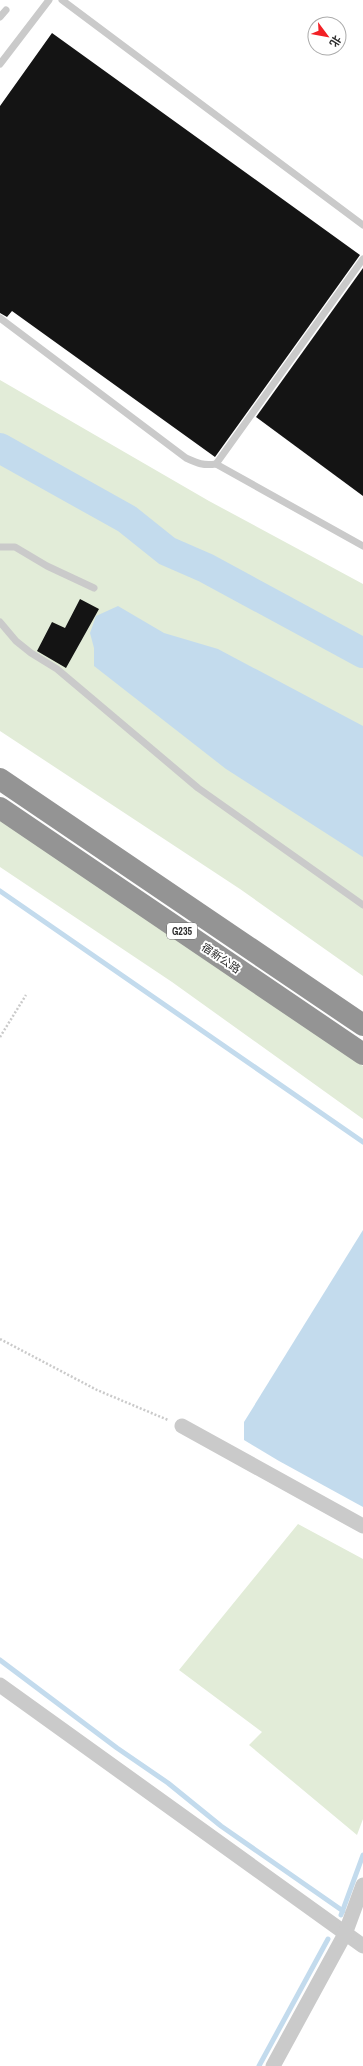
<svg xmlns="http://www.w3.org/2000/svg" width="363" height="2066" viewBox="0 0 363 2066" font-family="'Archivo Narrow','Noto Sans SC',sans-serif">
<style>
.green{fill:#e2ecd8}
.water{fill:#c3dbed}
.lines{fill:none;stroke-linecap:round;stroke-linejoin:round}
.stream{stroke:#c3dbed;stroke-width:5}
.river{stroke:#c3dbed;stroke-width:30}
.building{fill:#141414}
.path{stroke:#cacaca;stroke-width:2.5;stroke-dasharray:2 2;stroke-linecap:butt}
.lane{stroke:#cacaca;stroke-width:7}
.street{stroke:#cacaca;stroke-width:15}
.highway{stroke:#949494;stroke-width:22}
.labels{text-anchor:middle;stroke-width:4;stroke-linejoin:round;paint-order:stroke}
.shield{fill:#fff;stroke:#6c6c6c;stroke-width:1}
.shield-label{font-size:10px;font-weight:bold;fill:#2d2d2d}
.street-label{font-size:11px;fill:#2d2d2d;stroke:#fff}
</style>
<rect width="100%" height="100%" fill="#fff"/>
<g class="green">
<polygon points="0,380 209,501 363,584 363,976 240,889 0,731"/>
<polygon points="0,820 363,1066 363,1119 172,982 0,867"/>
<polygon points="298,1524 363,1559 363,1819 357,1835 249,1745 262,1732 179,1670"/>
</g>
<g class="water">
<polygon points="118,606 164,633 218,649 363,726 363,857 226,769 94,666 94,648 90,633 96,616"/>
<polygon points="363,1230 363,1507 279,1461 244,1440 244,1422"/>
</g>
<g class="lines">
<g class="stream">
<polyline points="0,891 363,1142"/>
<polyline points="0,1660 117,1748 168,1783 221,1826 343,1911"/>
<polyline points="341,1915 363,1855"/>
<polyline points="259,2066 328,1939"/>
</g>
<polyline class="river" points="0,448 127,519 167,551 206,568 363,653"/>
</g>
<g class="building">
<polygon points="52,33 360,255 215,457 12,311 7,317 0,313 0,106"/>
<polygon points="363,268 363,496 256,417"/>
<polygon points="80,599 99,609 66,668 37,651 52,622 65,628"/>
</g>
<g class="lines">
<g class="path">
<polyline points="0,1037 26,995"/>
<polyline points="0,1339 97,1390 168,1420"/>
</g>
<g class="lane">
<polyline points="62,0 363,225"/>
<polyline points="0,17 6,10"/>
<polyline points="0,64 49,0"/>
<path d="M0 318 186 458C197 463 203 466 216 464L363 259"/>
<polyline points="216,464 363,546"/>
<polyline points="0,547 15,547 47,566 94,588"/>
<polyline points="0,622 16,641 31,653 57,669 198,788 363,905"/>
</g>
<g class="street">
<polyline points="182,1426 363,1526"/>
<polyline points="0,1685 363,1946"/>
<polyline points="273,2066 345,1934 363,1885"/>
</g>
<g class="highway">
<polyline points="0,779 363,1025"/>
<polyline points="0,808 363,1054"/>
</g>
</g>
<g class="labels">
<rect class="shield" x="167" y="923" width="30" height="16" rx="3"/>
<g class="shield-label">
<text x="182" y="935">G235</text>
</g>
<g class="street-label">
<text transform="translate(221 958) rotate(34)" y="4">宿新公路</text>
</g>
</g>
<g transform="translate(327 36) rotate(122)"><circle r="19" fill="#ffffff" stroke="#ababab"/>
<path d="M0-3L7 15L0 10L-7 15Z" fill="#f22025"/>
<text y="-6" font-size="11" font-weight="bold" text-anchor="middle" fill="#2d2d2d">北</text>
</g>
</svg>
